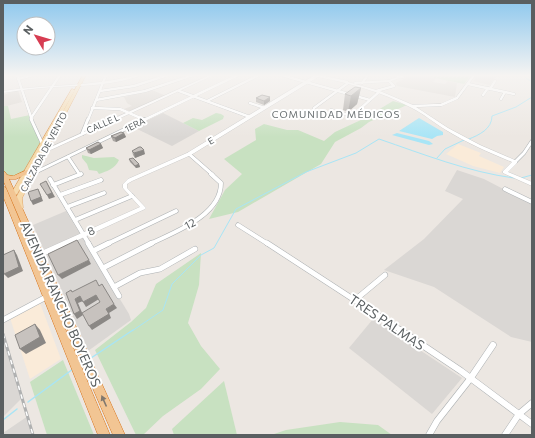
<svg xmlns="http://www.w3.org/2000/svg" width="535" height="438" viewBox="0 0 535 438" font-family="Commissioner,sans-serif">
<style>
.commercial{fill:#faebd9}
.industrial{fill:#dad7d4}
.education{fill:#ded9d3}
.green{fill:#c8e1c1}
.water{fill:#a8e5f6}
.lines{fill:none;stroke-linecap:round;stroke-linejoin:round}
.stream-far1{stroke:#a8e5f6;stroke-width:1}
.stream{stroke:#a8e5f6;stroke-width:1.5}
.street-far4-casing{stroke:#adb1b3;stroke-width:3}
.street-far3-casing{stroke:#adb1b3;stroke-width:4}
.street-far2-casing{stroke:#adb1b3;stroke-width:5}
.street-far1-casing{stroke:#adb1b3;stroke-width:6}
.street-casing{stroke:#adb1b3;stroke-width:7}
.secondary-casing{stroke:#afb3b6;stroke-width:0.5}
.primary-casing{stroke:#e2a364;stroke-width:1}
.highway-casing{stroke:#d77116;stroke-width:1}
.street-far4{stroke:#fff;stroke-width:2.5}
.street-far3{stroke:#fff;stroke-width:3}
.street-far2{stroke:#fff;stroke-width:4}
.street-far1{stroke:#fff;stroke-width:5}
.street{stroke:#fff;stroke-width:6}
.secondary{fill:#fff;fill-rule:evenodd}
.primary{fill:#f6daac;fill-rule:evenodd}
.highway{fill:#f2c593;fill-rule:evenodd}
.rail-casing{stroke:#b0b1b1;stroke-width:3}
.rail{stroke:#fff;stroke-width:1.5;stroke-dasharray:4.5;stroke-linecap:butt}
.wall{fill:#aba7a3}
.shaded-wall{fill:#8b8885}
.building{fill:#c7c2be;stroke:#8b8885}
.oneway{fill:#80786e}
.labels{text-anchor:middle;stroke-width:4;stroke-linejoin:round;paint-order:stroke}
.far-street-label{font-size:9px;fill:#5a5f61;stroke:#fff}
.far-neighbourhood-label{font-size:10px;letter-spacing:1px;fill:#6b7173;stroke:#fff}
.street-label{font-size:11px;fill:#5a5f61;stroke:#fff}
.near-street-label{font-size:13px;fill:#5a5f61;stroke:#fff}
</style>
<rect width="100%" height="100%" fill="#ece7e2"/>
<g class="commercial">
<polygon points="458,144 481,153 479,156 504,167 500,173 473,166 446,154"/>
<polygon points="40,303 61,359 30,379 10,318"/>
</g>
<g class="industrial">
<polygon points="163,113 199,131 172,146 133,127"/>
<polygon points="457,170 484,179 532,204 532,342 511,337 434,287 384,270 424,239 463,199 445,191"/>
<polygon points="66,211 80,234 44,250 33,225"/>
<polygon points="82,237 129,314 131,320 88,351 46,254"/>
<polygon points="373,319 462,378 432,414 349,348"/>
<polygon points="3,334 22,398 3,417"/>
<polygon points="28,416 33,435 3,435 3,433"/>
</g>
<g class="education">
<polygon points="411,75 436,78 433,82 445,84 448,81 457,83 455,97 397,86 396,83"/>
<polygon points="478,75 486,75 495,77 490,85 473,81"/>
<polygon points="18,90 22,102 3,107 3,95"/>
<polygon points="152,90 166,96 129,111 124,109 132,106 127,103 124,97"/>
</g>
<g class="green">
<polygon points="420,75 471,75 464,84"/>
<polygon points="393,101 407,105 369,122 361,128 335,142 321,164 238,212 209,219 225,190 242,174 224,159 256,140 255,129 264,124 287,130 298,130 324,141 335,132 363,119"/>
<polygon points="3,106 8,106 11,119 30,115 42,143 27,172 10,178 3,172"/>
<polygon points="216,113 221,114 224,116 223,119 199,131 183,123 193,118 202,120"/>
<path d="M82 155 94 158 114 157 119 160C115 169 107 171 99 174L97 171 89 170 87 164 82 158Z"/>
<polygon points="201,253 199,285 188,323 201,346 220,369 201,389 163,416 143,435 136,435 95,350 131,322 146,308 156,284"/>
<polygon points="63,360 94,435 47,435 30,382"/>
<polygon points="224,381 237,435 174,435 172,429"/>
<polygon points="340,422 378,425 392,435 271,435 286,430"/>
</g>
<g class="water">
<polygon points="419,118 443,132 443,135 437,136 432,139 399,131"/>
<polygon points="397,133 429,141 433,144 429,145 392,135"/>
</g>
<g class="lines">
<g class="stream-far1">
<polyline points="526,78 532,82"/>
<path d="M469 139C479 135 492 129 492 116L516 107 532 97"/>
<polyline points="437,158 445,149 464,140"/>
<polyline points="521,178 532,175"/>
<path d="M132 331 163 310 172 284 201 255 214 248 236 209 306 172 356 153 379 139C423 154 468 172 514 178"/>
</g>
<g class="stream">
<polyline points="91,358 133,330"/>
<polyline points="28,402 73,369"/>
<polyline points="3,420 17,409"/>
</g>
<g class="street-far4-casing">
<g id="street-far4">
<polyline points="17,75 32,120"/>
<polyline points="281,75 370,100"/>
<polyline points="395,75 403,77"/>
<polyline points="490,75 497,75"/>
<polyline points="18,79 33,75"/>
<polyline points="362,83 368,75"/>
<polyline points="468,84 514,94"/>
<polyline points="490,89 495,81"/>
<polyline points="100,91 134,86 168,75"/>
<polyline points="179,91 250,117"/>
<polyline points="376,91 394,86 389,81"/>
<polyline points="483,95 488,88"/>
<polyline points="501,99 505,92"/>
<polyline points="96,100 145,91 193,75"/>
<polyline points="207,101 259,75"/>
<polyline points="250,103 265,108"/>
<polyline points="412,106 441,105 457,98 474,75"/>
<polyline points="92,108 120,109 145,120"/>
<polyline points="314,108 348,83"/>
<polyline points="331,110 352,116 379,92"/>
<polyline points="31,118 60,75"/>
<polyline points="88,120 106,75"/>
<polyline points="144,120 238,75"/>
</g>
</g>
<g class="street-far3-casing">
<g id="street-far3">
<polyline points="31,119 42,143"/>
<polyline points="143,119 145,120"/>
<polyline points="82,134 88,119"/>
<polyline points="189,154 213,175"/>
<polyline points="68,157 80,175"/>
<polyline points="515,162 524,153 532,141"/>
<polyline points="32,174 146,119"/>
</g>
</g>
<g class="street-far2-casing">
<g id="street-far2">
<polyline points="50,179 89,244"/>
<polyline points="53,185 81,174"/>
<polyline points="505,189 532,202"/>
<polyline points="60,195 101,180"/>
<polyline points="67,207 104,193"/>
<polyline points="75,220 132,196"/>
<polyline points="238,225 268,244"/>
<polyline points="107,244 176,211"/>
<path d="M150 244C174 232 221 216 221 183L211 174"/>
</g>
</g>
<g class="street-far1-casing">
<g id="street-far1">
<polyline points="88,243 119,296"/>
<polyline points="267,243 402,331"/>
<polyline points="93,251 109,243"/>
<polyline points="103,268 152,243"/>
<polyline points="114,287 140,273 160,269 195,249"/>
<polyline points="355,300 385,275"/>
<polyline points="3,320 48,296"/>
</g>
</g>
<g class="street-casing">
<g id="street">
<polyline points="400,330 461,371 532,424"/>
<polyline points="429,435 437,421 470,379 493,345"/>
<polyline points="505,435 519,414 532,403"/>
</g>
</g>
<g class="secondary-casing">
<g id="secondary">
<path d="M137 75H143C115 85 84 86 55 87 38 88 20 90 3 93V91C48 84 93 87 137 75Z"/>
<polygon points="210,75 214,75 44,153 40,153 40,152"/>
<path d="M315 75H320L348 81V82L380 91 413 105 448 128 480 145 517 161V163L508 172 532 182V186L503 173V171L512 162C490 153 467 143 446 130 434 123 423 113 410 107 382 92 349 83 318 77L191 155 132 181 127 184V188L145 207 146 208 145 209 41 257H37L36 255 37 253 140 207 123 188V184L128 179 187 153Z"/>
<polygon points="402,75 407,75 389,82 355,84 353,83 355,82 389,80"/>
</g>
</g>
<g class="primary-casing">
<g id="primary">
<polygon points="83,75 86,75 22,198 23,208 22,209 18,209 16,198"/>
<polygon points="72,89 75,90 17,194 16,195 12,195 11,194"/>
</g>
</g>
<g class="highway-casing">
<g id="highway">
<polygon points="27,170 30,172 29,173 16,179 9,179 125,435 113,435 3,180 3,171 5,172 7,175 13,176"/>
<polygon points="3,186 6,188 110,435 98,435 3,196"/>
</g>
</g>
<use href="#street-far4" class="street-far4"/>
<use href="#street-far3" class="street-far3"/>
<use href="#street-far2" class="street-far2"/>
<use href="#street-far1" class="street-far1"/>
<use href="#street" class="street"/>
<use href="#secondary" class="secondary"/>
<use href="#primary" class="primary"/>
<use href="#highway" class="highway"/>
<g class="rail-casing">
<polyline id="rail" points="3,334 33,435"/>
</g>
<use href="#rail" class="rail"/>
</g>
<g class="wall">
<polygon points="361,88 357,104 348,112 343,110 345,94"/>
<polygon points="256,98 270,101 264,105 256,102"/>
<polygon points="124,133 126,137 116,142 113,141 111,136"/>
<polygon points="101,144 103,148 91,154 88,153 86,148"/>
<polygon points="132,151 145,154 135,158 133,155"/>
<polygon points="129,159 139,164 140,167 136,168 130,162"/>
</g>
<g class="shaded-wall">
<polygon points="361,88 357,104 348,112 351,96"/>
<polygon points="270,97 270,101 264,105 264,101"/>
<polygon points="124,133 126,137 116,142 115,138"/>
<polygon points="101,144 103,148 91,154 89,150"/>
<polygon points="144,150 145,154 135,158 134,153"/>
<polygon points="139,164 140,167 136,168 135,166"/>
<polygon points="46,181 55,197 49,199 47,195"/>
<polygon points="38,189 40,193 43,201 33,205 31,201"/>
<polygon points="14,250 17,255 23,271 8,278 4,274"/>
<polygon points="89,260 91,264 62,279 58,275"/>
<polygon points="96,295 99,299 86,307 83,302"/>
<polygon points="80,296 83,301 78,303 83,315 77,319 74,314 75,299"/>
<polygon points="114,304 117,308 109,313 111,318 92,330 89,326 106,309"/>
<polygon points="35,324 40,330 46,343 26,354 20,349"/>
</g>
<g class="building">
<polygon points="355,87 361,88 351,96 345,94"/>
<polygon points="262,95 270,97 264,101 256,98"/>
<polygon points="121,132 124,133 115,138 111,136"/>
<polygon points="98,142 101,144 89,150 86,148"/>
<polygon points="139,147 141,147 144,150 134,153 132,151"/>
<polygon points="133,158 139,164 135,166 129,159"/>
<polygon points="46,181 52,193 47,195 40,184"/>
<polygon points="38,189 41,197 31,201 28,192"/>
<polygon points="77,240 89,260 58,275 48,254"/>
<polygon points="14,250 19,267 4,274 3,270 3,255"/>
<polygon points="96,280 99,286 102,284 114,304 106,309 109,314 89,326 82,313 100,302 96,295 83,302 80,296 75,299 80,311 74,314 66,293 71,290 72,292"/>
<polygon points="35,324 40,337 20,349 15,335"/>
</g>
<defs><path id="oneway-solid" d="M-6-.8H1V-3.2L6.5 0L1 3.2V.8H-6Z"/></defs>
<use class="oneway" href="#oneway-solid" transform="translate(104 401) rotate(-114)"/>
<linearGradient id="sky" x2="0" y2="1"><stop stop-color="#8ec8ee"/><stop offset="0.55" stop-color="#f6f4f2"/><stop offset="1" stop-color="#f6f4f2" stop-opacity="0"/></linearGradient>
<rect width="535" height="137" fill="url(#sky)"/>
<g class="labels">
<g class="far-street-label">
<text transform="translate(103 124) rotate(-24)" y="3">CALLE L</text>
<text transform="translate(135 125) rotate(-26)" y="3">1ERA</text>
<text transform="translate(211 141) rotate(-31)" y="3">E</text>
<text transform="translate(44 152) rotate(-62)" y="3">CALZADA DE VENTO</text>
</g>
<g class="far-neighbourhood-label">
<text x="336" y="118">COMUNIDAD MÉDICOS</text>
</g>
<g class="street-label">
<text transform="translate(190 224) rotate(-28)" y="4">12</text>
<text transform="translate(91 231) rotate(-25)" y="4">8</text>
</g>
<g class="near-street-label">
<text transform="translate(61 304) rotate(66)" y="5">AVENIDA RANCHO BOYEROS</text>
<text transform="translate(387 322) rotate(34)" y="5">TRES PALMAS</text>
</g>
</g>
<rect width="535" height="438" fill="none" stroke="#5a5f61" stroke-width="8"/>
<g transform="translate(36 36) rotate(308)"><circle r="19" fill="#ffffff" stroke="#bdbfc0"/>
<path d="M0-3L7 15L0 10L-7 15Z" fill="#d73d52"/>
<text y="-6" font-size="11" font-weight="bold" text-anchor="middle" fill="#5a5f61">N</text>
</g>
</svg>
